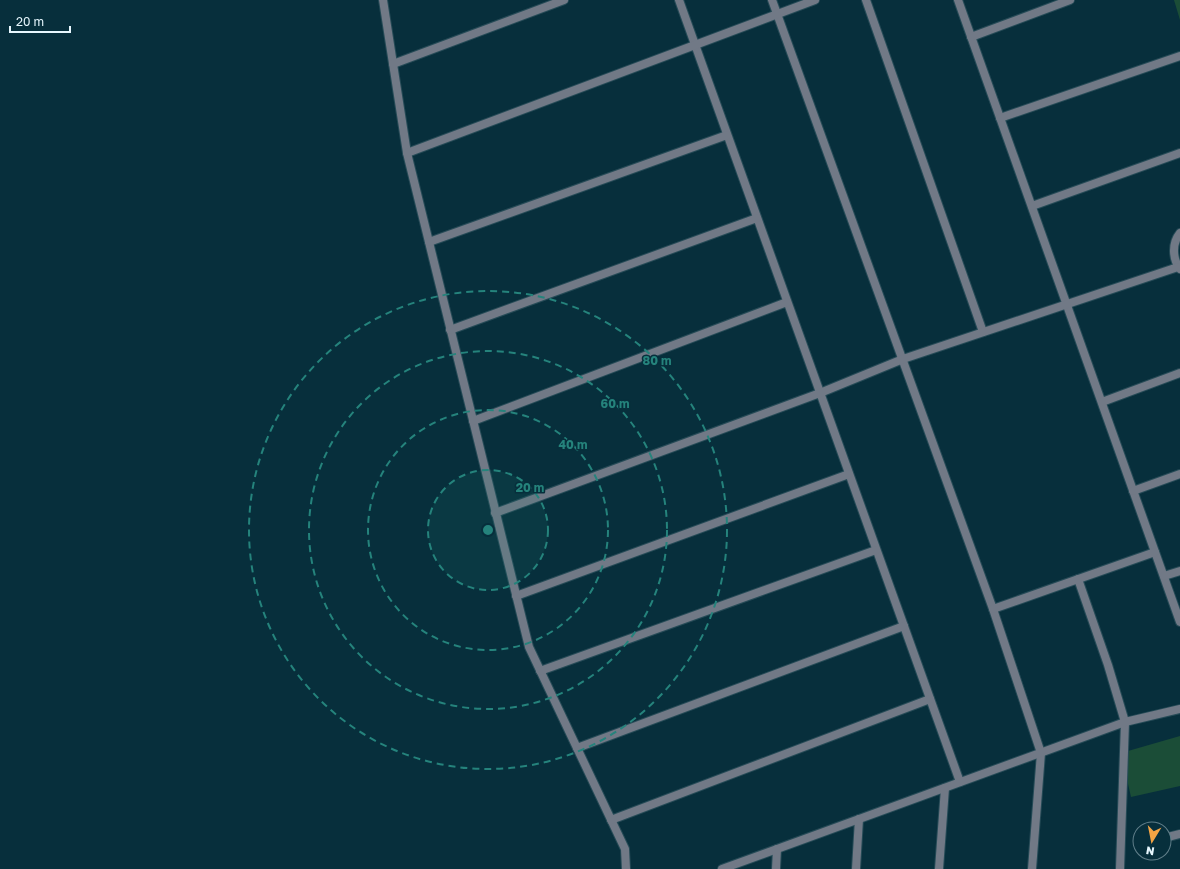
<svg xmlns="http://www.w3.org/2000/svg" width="1180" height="869" viewBox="0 0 1180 869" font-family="'Golos Text',sans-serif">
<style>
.green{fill:#1b4d37}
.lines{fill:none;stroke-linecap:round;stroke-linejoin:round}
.street-casing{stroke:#264b57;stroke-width:10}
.street{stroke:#717986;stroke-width:8}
.ring{fill:none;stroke:#25837c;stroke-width:2;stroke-dasharray:7 5}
.centre{fill:#25837c;stroke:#072f3c;stroke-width:2}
.ring-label{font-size:12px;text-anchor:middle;font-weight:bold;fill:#25837c;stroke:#072f3c;stroke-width:3;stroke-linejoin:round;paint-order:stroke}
</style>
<rect width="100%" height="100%" fill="#072f3c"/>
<g class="green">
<polygon points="1174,0 1180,0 1180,20"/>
<polygon points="1180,736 1180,786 1131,797 1121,753"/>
</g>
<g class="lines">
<g class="street-casing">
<g id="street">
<polyline points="383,0 407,153 529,647 625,849 626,869"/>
<polyline points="679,0 960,782"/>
<polyline points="772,0 993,609 1041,753 1032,869"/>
<polyline points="866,0 983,332"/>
<polyline points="958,0 1180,622"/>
<polyline points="971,37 1070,0"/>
<polyline points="393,64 564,0"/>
<polyline points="1000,118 1180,56"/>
<polyline points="407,153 815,0"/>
<polyline points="1032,206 1180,153"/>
<path d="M1180 233C1172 243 1172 258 1180 269"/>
<polyline points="429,242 727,135"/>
<polyline points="450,330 757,218"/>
<polyline points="1102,402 1180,373"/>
<polyline points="473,421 787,302"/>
<polyline points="1133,491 1180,474"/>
<polyline points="495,513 820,393 903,359 1178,267"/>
<polyline points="1164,576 1180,571"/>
<polyline points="1078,579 1108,665 1125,722 1120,869"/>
<polyline points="516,596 849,474"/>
<polyline points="993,609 1155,552"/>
<polyline points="540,671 876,550"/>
<polyline points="577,748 904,626"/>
<polyline points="611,820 930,699"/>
<polyline points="1164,838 1180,834"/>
<polyline points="722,869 1125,722 1180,709"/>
<polyline points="776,869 777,849"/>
<polyline points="856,869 859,819"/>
<polyline points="939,869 945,788"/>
</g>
</g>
<use href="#street" class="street"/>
</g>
<circle cx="488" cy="530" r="60" fill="#25837c" fill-opacity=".12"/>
<g class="ring">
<circle cx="488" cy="530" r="60"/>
<circle cx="488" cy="530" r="120"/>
<circle cx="488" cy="530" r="179"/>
<circle cx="488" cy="530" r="239"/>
</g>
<circle cx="488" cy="530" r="6" class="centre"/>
<g class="ring-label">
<text x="657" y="365">80 m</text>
<text x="615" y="408">60 m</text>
<text x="573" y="449">40 m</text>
<text x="530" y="492">20 m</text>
</g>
<g transform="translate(1152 841) rotate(190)"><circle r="19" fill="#072f3c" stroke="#617f8a"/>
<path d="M0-3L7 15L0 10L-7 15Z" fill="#f4a444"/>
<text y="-6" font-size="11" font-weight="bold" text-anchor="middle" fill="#e7f7fe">N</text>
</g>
<path d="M10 26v6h60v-6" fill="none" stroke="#e7f7fe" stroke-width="2"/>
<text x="16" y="26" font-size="12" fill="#e7f7fe" stroke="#072f3c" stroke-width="3" paint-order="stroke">20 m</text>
</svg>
